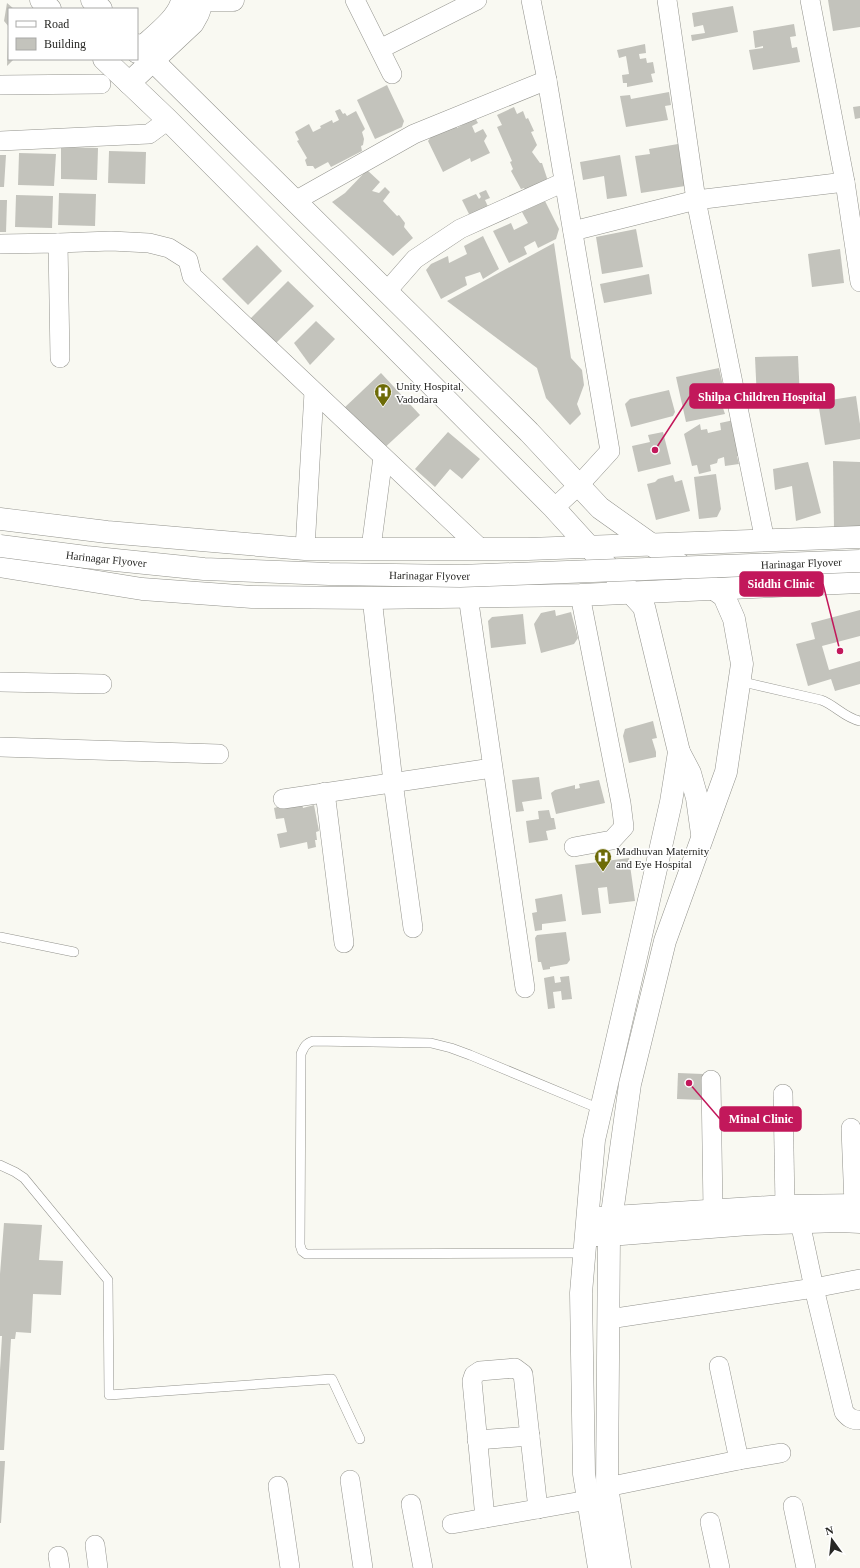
<svg xmlns="http://www.w3.org/2000/svg" width="860" height="1568" viewBox="0 0 860 1568" font-family="'Times New Roman',serif">
<style>
.building{fill:#c3c3bc}
.lines{fill:none;stroke-linecap:round;stroke-linejoin:round}
.lane-casing{stroke:#93938d;stroke-width:10}
.street-casing{stroke:#93938d;stroke-width:20}
.secondary-casing{stroke:#93938d;stroke-width:23}
.lane{stroke:#fff;stroke-width:9}
.street{stroke:#fff;stroke-width:19}
.secondary{stroke:#fff;stroke-width:22}
.primary-bridge-casing{stroke:#93938d;stroke-width:23;stroke-linecap:butt}
.primary-bridge{stroke:#fff;stroke-width:22}
.labels{text-anchor:middle;stroke-width:3;stroke-linejoin:round;paint-order:stroke}
.poi-label{font-size:11px;fill:#272724;stroke:#fff;text-anchor:start}
.street-label{font-size:11px;fill:#272724;stroke:#fff}
.leader{fill:none;stroke:#c2185b;stroke-width:1.5}
.callout-dot{fill:#c2185b;stroke:#fff;stroke-width:1.5}
.callout{fill:#c2185b;stroke:#c2185b;stroke-width:1.5}
.callout-label{font-size:12px;text-anchor:middle;font-weight:bold;fill:#fff}
</style>
<rect width="100%" height="100%" fill="#f9f9f2"/>
<g class="building">
<polygon points="828,0 860,0 860,27 833,31"/>
<polygon points="7,3 14,9 9,9 9,27 4,21"/>
<polygon points="733,6 738,32 692,41 691,35 705,33 703,25 694,27 692,13"/>
<polygon points="794,24 796,36 790,37 792,48 797,47 800,62 753,70 749,50 763,48 763,46 755,48 753,31"/>
<polygon points="8,36 9,36 9,59 14,59 7,66"/>
<polygon points="645,44 646,53 639,54 640,59 646,58 647,63 653,62 655,73 651,74 653,82 627,87 627,83 623,83 622,75 629,74 626,56 619,58 617,50"/>
<polygon points="387,85 404,121 402,127 375,139 357,100"/>
<polygon points="669,92 671,105 665,106 668,120 626,127 620,96 630,95 631,99"/>
<polygon points="860,106 860,118 855,119 853,107"/>
<polygon points="514,107 517,114 523,111 526,119 528,118 534,131 531,132 537,145 532,152 540,163 542,163 548,181 529,197 524,188 521,189 511,171 513,169 510,162 512,161 497,127 502,125 497,115"/>
<polygon points="340,109 343,114 345,113 347,116 356,111 365,129 362,132 364,139 363,145 361,146 362,151 331,167 328,162 315,169 313,166 307,166 305,160 307,158 297,141 299,140 295,132 309,124 313,132 321,128 320,126 332,120 333,123 339,120 335,111"/>
<polygon points="475,118 478,123 472,126 475,133 483,129 487,136 484,141 490,153 471,162 470,158 443,172 428,141 433,134 455,123 457,128"/>
<polygon points="678,144 680,158 686,157 685,186 641,193 635,156 650,154 649,149"/>
<polygon points="61,147 98,148 97,180 61,179"/>
<polygon points="109,151 146,152 145,184 108,183"/>
<polygon points="19,153 56,154 54,186 18,185"/>
<polygon points="0,155 6,155 4,187 0,187"/>
<polygon points="620,155 627,196 607,199 604,176 583,180 580,162"/>
<polygon points="367,170 380,182 372,191 379,193 385,187 390,192 383,201 397,216 399,215 405,223 404,227 413,238 393,256 332,202 345,193"/>
<polygon points="486,190 490,198 485,200 490,211 472,220 462,200 476,194 479,199 481,197 479,193"/>
<polygon points="59,193 96,194 95,226 58,225"/>
<polygon points="16,195 53,196 52,228 15,227"/>
<polygon points="0,200 7,200 6,232 0,232"/>
<polygon points="545,201 559,229 556,239 538,248 535,241 524,247 527,254 509,263 493,231 511,223 514,230 528,223 522,212"/>
<polygon points="636,229 643,267 602,274 596,237"/>
<polygon points="483,236 499,269 483,279 480,272 465,277 467,285 441,299 426,270 431,264 448,256 449,263 467,254 464,246"/>
<polygon points="554,243 571,358 582,370 584,385 577,404 581,414 570,425 546,398 537,368 447,301"/>
<polygon points="257,245 282,271 248,305 222,279"/>
<polygon points="840,249 844,283 812,287 808,254"/>
<polygon points="649,274 652,294 604,303 600,284"/>
<polygon points="288,281 314,306 275,344 250,319"/>
<polygon points="316,321 335,339 310,365 294,343"/>
<polygon points="798,356 800,399 757,400 755,357"/>
<polygon points="719,368 723,386 728,385 732,406 723,408 725,414 686,422 676,377"/>
<polygon points="381,373 420,415 381,451 342,410"/>
<polygon points="669,390 675,412 673,416 631,427 625,404 630,399"/>
<polygon points="856,396 860,424 860,439 825,445 818,402"/>
<polygon points="734,420 741,455 737,456 739,464 725,466 724,457 718,459 717,463 710,465 711,471 699,474 697,465 692,466 684,434 700,424 701,430 707,429 708,433 721,430 720,423"/>
<polygon points="448,432 480,459 462,479 450,469 435,487 415,469"/>
<polygon points="663,432 671,464 638,472 632,446 650,442 648,435"/>
<polygon points="833,461 860,462 860,527 834,528"/>
<polygon points="808,462 821,513 796,521 792,486 775,490 773,469"/>
<polygon points="716,474 721,509 717,517 699,519 694,477"/>
<polygon points="673,475 675,482 682,480 690,511 656,520 647,484 655,482 658,479"/>
<polygon points="555,610 556,616 571,612 578,638 574,644 541,653 534,624 541,613"/>
<polygon points="860,610 860,636 822,646 829,670 860,661 860,684 835,691 831,679 808,686 796,644 815,639 811,623"/>
<polygon points="523,614 526,644 491,648 488,621 492,617"/>
<polygon points="653,721 657,738 652,739 656,752 656,757 629,763 623,736 625,729"/>
<polygon points="539,777 542,799 522,802 524,811 516,812 512,780"/>
<polygon points="599,780 605,803 556,814 551,793 555,790 575,785 575,789 580,788 579,784"/>
<polygon points="301,800 303,808 314,805 319,831 316,832 317,840 315,840 316,847 308,849 307,842 280,848 277,834 287,832 284,818 276,819 274,808"/>
<polygon points="549,810 551,818 554,818 556,829 546,831 548,840 529,843 526,821 539,819 538,811"/>
<polygon points="629,858 635,901 609,904 607,887 598,888 601,913 582,915 575,865"/>
<polygon points="562,894 566,921 542,924 542,930 535,931 532,913 537,912 535,899"/>
<polygon points="566,932 570,960 567,964 550,967 550,969 543,970 541,962 538,962 535,938 537,935"/>
<polygon points="554,976 555,983 561,982 560,977 569,976 572,999 562,1000 561,991 553,992 555,1008 548,1009 544,978"/>
<polygon points="678,1073 703,1074 702,1100 677,1099"/>
<polygon points="4,1223 42,1225 39,1260 63,1261 61,1295 33,1294 31,1333 16,1332 15,1339 11,1339 4,1450 0,1450 0,1370 2,1336 0,1336 0,1274"/>
<polygon points="0,1461 5,1461 1,1523 0,1523"/>
</g>
<g class="lines">
<g class="lane-casing">
<g id="lane">
<path d="M739 681 821 700C835 705 845 718 860 721"/>
<polyline points="0,937 74,952"/>
<polyline points="0,1165 15,1172 24,1178 108,1280 109,1395 332,1379 360,1439"/>
<path d="M584 1253 306 1254 302 1251 300 1245 301 1054C304 1047 306 1043 313 1041L431 1043 451 1048 470 1055 600 1109"/>
</g>
</g>
<g class="street-casing">
<g id="street">
<polyline points="355,0 392,74"/>
<polyline points="531,0 547,80 610,451 579,485 554,508"/>
<polyline points="667,0 696,200 765,541"/>
<polyline points="810,0 845,182 860,282"/>
<polyline points="380,49 477,0"/>
<polyline points="0,85 101,84"/>
<polyline points="0,141 149,134 168,120"/>
<polyline points="295,201 414,134 547,80"/>
<polyline points="573,231 696,200 845,182"/>
<polyline points="58,243 111,241 149,243 169,248 188,260 192,276 480,548"/>
<polyline points="0,244 58,243 60,358"/>
<polyline points="387,291 415,259 460,229 564,182"/>
<polyline points="371,548 383,457"/>
<polyline points="305,549 314,392"/>
<polyline points="468,596 525,988"/>
<polyline points="372,598 393,782 413,928"/>
<polyline points="0,682 102,684"/>
<polyline points="0,747 219,754"/>
<polyline points="325,792 344,943"/>
<polyline points="283,799 492,768"/>
<polyline points="574,847 612,840 624,827 621,803 580,595"/>
<polyline points="711,1080 713,1210"/>
<polyline points="783,1094 785,1206"/>
<polyline points="851,1128 854,1205"/>
<path d="M800 1222 814 1288 844 1412C849 1418 852 1420 860 1420"/>
<polyline points="609,1319 814,1288 860,1279"/>
<polyline points="719,1366 739,1460"/>
<polyline points="477,1440 530,1436"/>
<polyline points="350,1480 363,1568"/>
<polyline points="278,1486 290,1568"/>
<polyline points="607,1487 739,1460 781,1453"/>
<polyline points="411,1504 423,1568"/>
<polyline points="793,1506 806,1568"/>
<polyline points="485,1518 472,1381 474,1375 480,1371 515,1368 523,1374 538,1509"/>
<polyline points="710,1522 720,1568"/>
<polyline points="452,1524 588,1500"/>
<polyline points="95,1545 98,1568"/>
<polyline points="58,1556 60,1568"/>
</g>
</g>
<g class="secondary-casing">
<g id="secondary">
<polyline points="41,0 50,9"/>
<polyline points="92,0 101,9"/>
<polyline points="207,0 233,0"/>
<polyline points="137,45 529,432 600,508 724,596 734,619 742,664 726,772 665,941 630,1084 609,1235 607,1487 620,1568"/>
<path d="M137 52C151 38 179 19 182 0"/>
<polyline points="104,59 168,120 554,508 644,607 679,752 690,773 697,798 702,834"/>
<polyline points="129,83 193,23 198,14 203,0"/>
<polyline points="0,519 107,532 305,549 528,549 860,537"/>
<polyline points="0,566 142,589 252,597 372,598 580,595 860,582"/>
<polyline points="598,1218 785,1206 860,1205"/>
<polyline points="596,1235 609,1235 749,1224 840,1221 860,1222"/>
<polyline points="599,1568 584,1474 581,1293 594,1140 640,940 671,802 679,752"/>
</g>
</g>
<use href="#lane" class="lane"/>
<use href="#street" class="street"/>
<use href="#secondary" class="secondary"/>
<g class="primary-bridge-casing">
<g id="primary-bridge">
<path id="s1" d="M0 546 86 557 204 569 329 574 460 576 860 561"/>
</g>
</g>
<use href="#primary-bridge" class="primary-bridge"/>
</g>
<defs>
<g id="hospital-pin" transform="scale(0.9)"><path d="M0 17L-7.5 6A9.5 9.5 0 1 1 7.5 6Z" fill="#6d6b08" stroke="#fff"/><path d="M-5-5h3v3.5h4V-5h3V5h-3V1.5h-4V5h-3Z" fill="#fff"/></g>
</defs>
<g fill-rule="evenodd">
<use href="#hospital-pin" x="383" y="392"/>
<use href="#hospital-pin" x="603" y="857"/>
</g>
<g class="labels">
<g class="poi-label">
<text x="396" y="390">Unity Hospital,<tspan x="396" dy="13">Vadodara</tspan></text>
<text x="616" y="855">Madhuvan Maternity<tspan x="616" dy="13">and Eye Hospital</tspan></text>
</g>
<g class="street-label">
<text dy="4" stroke="none"><textPath href="#s1" startOffset="107">Harinagar Flyover</textPath></text>
<text dy="4" stroke="none"><textPath href="#s1" startOffset="803">Harinagar Flyover</textPath></text>
<text dy="4" stroke="none"><textPath href="#s1" startOffset="431">Harinagar Flyover</textPath></text>
</g>
</g>
<path class="leader" d="M655 450L690 396M840 651L823 584M689 1083L720 1119"/>
<g class="callout-dot">
<circle cx="655" cy="450" r="4"/>
<circle cx="840" cy="651" r="4"/>
<circle cx="689" cy="1083" r="4"/>
</g>
<g class="callout">
<rect x="690" y="384" width="144" height="24" rx="4"/>
<rect x="740" y="572" width="83" height="24" rx="4"/>
<rect x="720" y="1107" width="81" height="24" rx="4"/>
</g>
<g class="callout-label">
<text x="762" y="401">Shilpa Children Hospital</text>
<text x="781" y="588">Siddhi Clinic</text>
<text x="761" y="1123">Minal Clinic</text>
</g>
<rect x="8" y="8" width="130" height="52" fill="#ffffff" stroke="#a9a9a7"/>
<rect x="16" y="21" width="20" height="6" fill="#ffffff" stroke="#a9a9a7"/>
<text x="44" y="28" font-size="12" fill="#272724">Road</text>
<rect x="16" y="38" width="20" height="12" fill="#c3c3bc" stroke="#a9a9a7"/>
<text x="44" y="48" font-size="12" fill="#272724">Building</text>
<g transform="translate(832 1540) rotate(345)" stroke="#ffffff" stroke-width="3" paint-order="stroke">
<path d="M0-3L7 15L0 10L-7 15Z" fill="#272724"/>
<text y="-6" font-size="11" font-weight="bold" text-anchor="middle" fill="#272724">N</text>
</g>
</svg>
